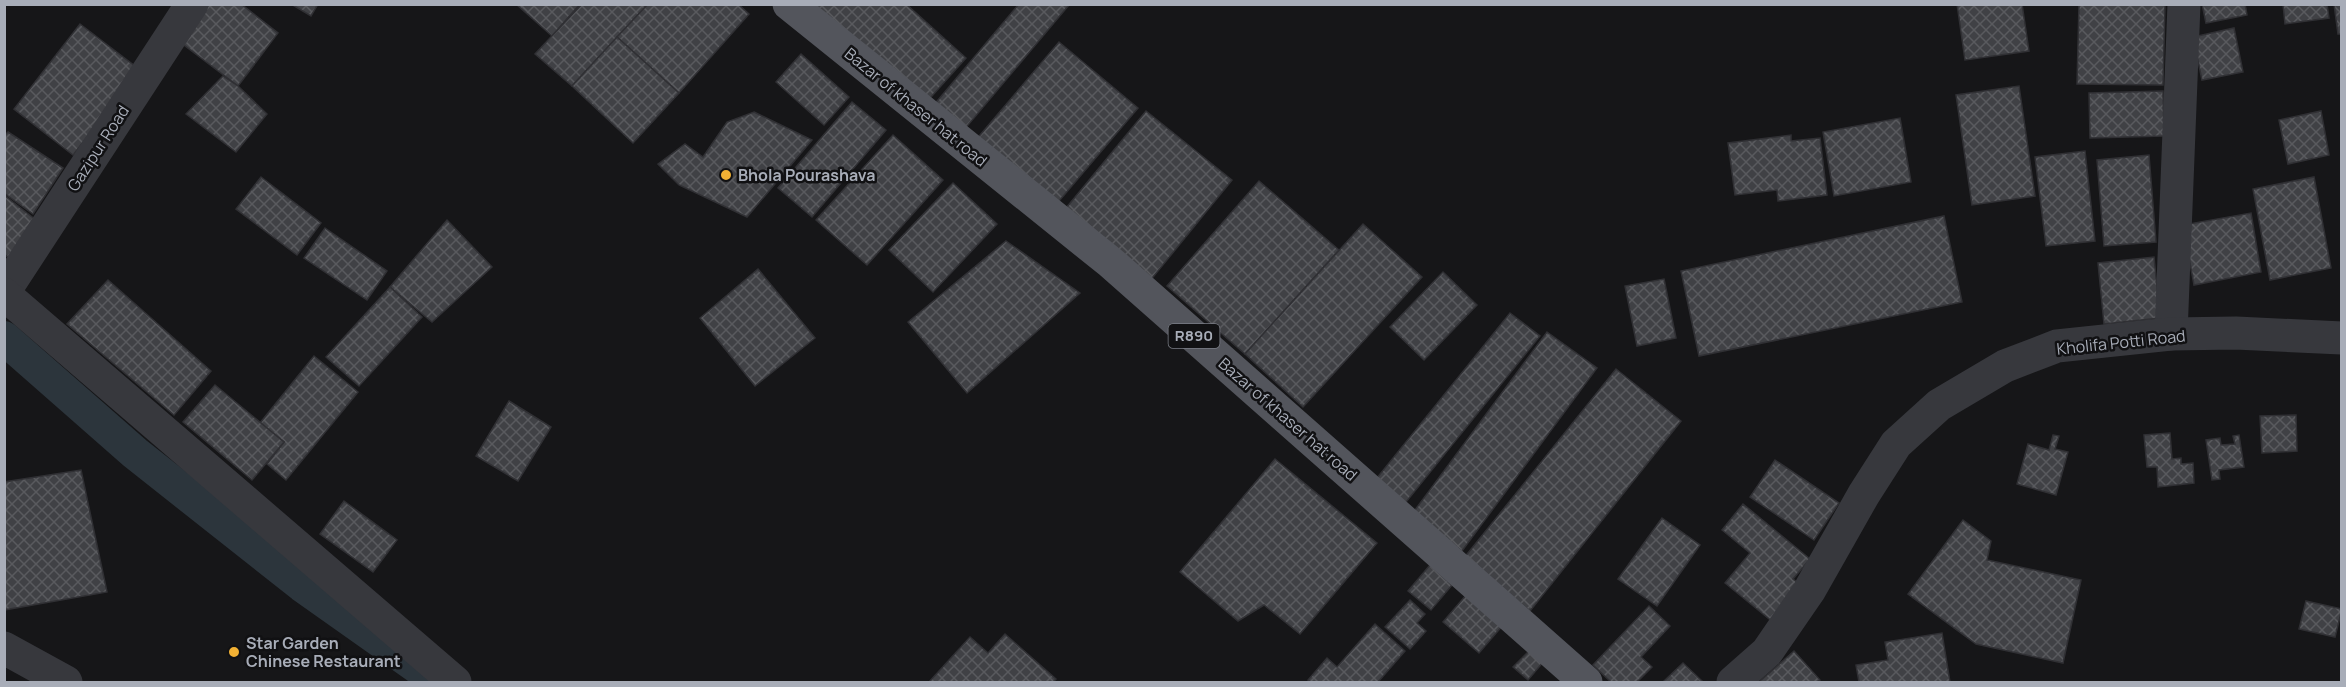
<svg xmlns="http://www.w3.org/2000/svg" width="2346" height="687" viewBox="0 0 2346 687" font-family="Manrope,sans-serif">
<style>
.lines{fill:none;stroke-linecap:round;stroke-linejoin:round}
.canal{stroke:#2c353c;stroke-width:34}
.building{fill:url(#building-cross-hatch);stroke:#303034;stroke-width:1.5}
.minor{stroke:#37383d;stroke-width:33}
.tertiary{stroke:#37383d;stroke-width:33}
.primary{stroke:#53555c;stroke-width:33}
.poi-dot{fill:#f2b134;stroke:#111113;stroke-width:2}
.labels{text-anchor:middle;stroke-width:5;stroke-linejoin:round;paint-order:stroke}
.shield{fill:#111113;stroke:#7b7e86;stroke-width:1.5}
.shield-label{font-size:15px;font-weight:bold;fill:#a8adb8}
.street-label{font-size:16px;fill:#a8adb8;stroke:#111113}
.poi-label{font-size:16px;font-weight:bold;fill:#a8adb8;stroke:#111113;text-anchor:start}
</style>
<defs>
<pattern id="building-cross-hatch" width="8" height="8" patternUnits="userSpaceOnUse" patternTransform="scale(1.5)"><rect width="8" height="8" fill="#404145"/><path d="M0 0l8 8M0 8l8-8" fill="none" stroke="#595a5e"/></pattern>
</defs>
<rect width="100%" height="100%" fill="#161618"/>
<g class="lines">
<polyline class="canal" points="4,338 135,453 302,585 425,672"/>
</g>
<g class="building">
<polygon points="209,4 241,4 278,33 238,86 180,42"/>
<polygon points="291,4 318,4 311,16"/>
<polygon points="516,4 580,4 552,36"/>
<polygon points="582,4 648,4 572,86 535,54"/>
<polygon points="648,4 738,4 749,14 679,93 617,37"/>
<polygon points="810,4 906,4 966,58 923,106"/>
<polygon points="1019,4 1069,5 963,131 933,106"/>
<polygon points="1957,4 2022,4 2029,51 1965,60"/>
<polygon points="2079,4 2165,4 2163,85 2077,84"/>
<polygon points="2202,4 2245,4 2247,15 2206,23"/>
<polygon points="2283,4 2327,4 2329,18 2285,24"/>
<polygon points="2334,4 2342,4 2342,34 2338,34"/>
<polygon points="80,24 140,70 73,155 14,109"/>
<polygon points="2234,28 2243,72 2202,80 2193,37"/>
<polygon points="617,37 679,93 633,143 572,86"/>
<polygon points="1059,42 1138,108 1054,207 975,141"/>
<polygon points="801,54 849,97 824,125 776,82"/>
<polygon points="223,76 238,86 267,114 236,152 186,114"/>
<polygon points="2019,86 2035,196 1972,205 1956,95"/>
<polygon points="2163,91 2164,136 2090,138 2089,93"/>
<polygon points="852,102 886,130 812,217 778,188"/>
<polygon points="1146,111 1232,180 1149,282 1062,213"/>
<polygon points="2321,111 2329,155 2288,164 2279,120"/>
<polygon points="754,112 812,140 747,217 679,185 658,164 685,144 703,157 727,122"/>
<polygon points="1900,118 1911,182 1834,196 1823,132"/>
<polygon points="8,132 63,168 33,214 4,193 4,136"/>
<polygon points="893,135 943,180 867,265 816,220"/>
<polygon points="1791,135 1791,141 1820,138 1827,195 1778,201 1777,190 1735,195 1728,143"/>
<polygon points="2085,151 2095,241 2046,246 2035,157"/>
<polygon points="2149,155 2156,242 2104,246 2097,160"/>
<polygon points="261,177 321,223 297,255 236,209"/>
<polygon points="2314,177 2331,268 2270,280 2253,189"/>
<polygon points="1259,181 1339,250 1245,354 1167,286"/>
<polygon points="953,183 997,224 933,292 889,250"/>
<polygon points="4,195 41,224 12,260 4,254"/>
<polygon points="2251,213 2261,272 2194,285 2183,225"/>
<polygon points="1944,216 1962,302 1699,356 1681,271"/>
<polygon points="447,220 492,267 432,322 390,287"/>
<polygon points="1363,224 1422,277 1303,407 1245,354"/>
<polygon points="325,228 387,271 367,300 304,258"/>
<polygon points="1006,241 1080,293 967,393 908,322"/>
<polygon points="2154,257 2160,318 2104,324 2098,263"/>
<polygon points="758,269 815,338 755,386 700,318"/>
<polygon points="1443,272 1477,305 1424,360 1390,327"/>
<polygon points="1664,279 1676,338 1637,346 1625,286"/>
<polygon points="108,280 211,371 174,415 67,324"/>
<polygon points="390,287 422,317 359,386 326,357"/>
<polygon points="1510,313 1540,336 1402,507 1372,484"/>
<polygon points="1547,332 1597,368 1462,551 1412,514"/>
<polygon points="314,356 358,392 286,480 267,464 284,442 260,423"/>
<polygon points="1616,369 1681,421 1530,611 1464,558"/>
<polygon points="215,385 284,442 252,480 183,422"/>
<polygon points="509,401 551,427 518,481 476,456"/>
<polygon points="2296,415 2297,451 2262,453 2260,416"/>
<polygon points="2170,433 2172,459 2181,458 2181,464 2193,463 2194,483 2158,487 2157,467 2147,467 2144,435"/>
<polygon points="2053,435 2059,436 2055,449 2068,452 2056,495 2017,484 2028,444 2049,450"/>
<polygon points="2239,435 2244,467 2219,470 2220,479 2212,480 2206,440 2220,438 2221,445 2235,444 2233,436"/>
<polygon points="1275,459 1377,543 1300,634 1264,605 1238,621 1180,572"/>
<polygon points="1775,460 1839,503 1814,540 1750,497"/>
<polygon points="81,470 107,592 4,610 4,482"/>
<polygon points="344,501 397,540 373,572 320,534"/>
<polygon points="1743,504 1810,559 1793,579 1809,591 1779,627 1725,583 1750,553 1722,530"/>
<polygon points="1662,518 1700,545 1657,606 1618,579"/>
<polygon points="1963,520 1991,541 1987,560 2081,580 2063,663 1976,644 1908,594"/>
<polygon points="1430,565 1452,585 1431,610 1408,591"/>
<polygon points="1467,594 1503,625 1479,653 1443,622"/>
<polygon points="1410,600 1425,614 1417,623 1426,631 1410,649 1385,627"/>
<polygon points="2306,601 2342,609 2335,637 2299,629"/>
<polygon points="1649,606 1670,626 1641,657 1652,667 1637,682 1611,682 1593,665"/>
<polygon points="1375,624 1405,651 1378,682 1311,682 1308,680 1327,658 1337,667"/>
<polygon points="1942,633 1950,682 1859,682 1856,665 1888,660 1885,642"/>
<polygon points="1005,634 1056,679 1053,682 929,682 970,637 988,653"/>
<polygon points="1531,649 1544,661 1528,680 1513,667"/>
<polygon points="1794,651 1820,680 1817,682 1759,682"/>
<polygon points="1683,663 1703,682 1663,682"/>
</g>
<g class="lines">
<g class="minor">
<polyline points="2171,334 2184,4"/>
<polyline points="4,648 66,682"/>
</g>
<g class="tertiary">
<polyline points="4,292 192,4"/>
<polyline points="4,294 455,682"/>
<polyline points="1733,682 1767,652 1809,591 1864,494 1896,444 1939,405 2005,366 2057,346 2171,334 2236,333 2342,338"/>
</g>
<polyline class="primary" points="789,4 1110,262 1586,682"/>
</g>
<g class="poi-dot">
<circle cx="726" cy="175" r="6"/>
<circle cx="234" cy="652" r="6"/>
</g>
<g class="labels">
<rect class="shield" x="1168.5" y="324" width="51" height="24" rx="4.5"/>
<g class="shield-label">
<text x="1194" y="341">R890</text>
</g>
<g class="street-label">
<text transform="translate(916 107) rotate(39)" y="6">Bazar of khaser hat road</text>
<text transform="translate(98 148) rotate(-57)" y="6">Gazipur Road</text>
<text transform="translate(2121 342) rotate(-6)" y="6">Kholifa Potti Road</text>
<text transform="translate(1288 419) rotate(41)" y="6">Bazar of khaser hat road</text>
</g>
<g class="poi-label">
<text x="738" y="181">Bhola Pourashava</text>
<text x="246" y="649">Star Garden<tspan x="246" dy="18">Chinese Restaurant</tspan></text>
</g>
</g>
<rect width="2346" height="687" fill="none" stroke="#a8adb8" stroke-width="12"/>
</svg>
